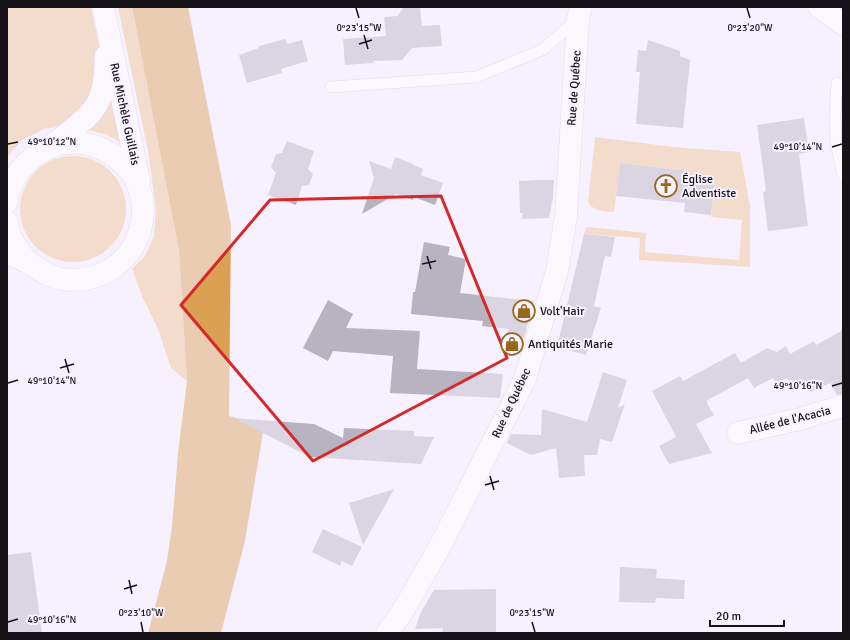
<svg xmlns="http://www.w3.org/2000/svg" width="850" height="640" viewBox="0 0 850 640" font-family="Signika,sans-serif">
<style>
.green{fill:#eec48e}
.forest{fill:#daa154}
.building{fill:#b8b3c0}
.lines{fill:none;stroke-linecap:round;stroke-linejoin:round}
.service-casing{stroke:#c7c2d0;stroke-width:12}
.minor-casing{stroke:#c7c2d0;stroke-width:23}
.service{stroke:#fff;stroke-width:11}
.minor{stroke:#fff;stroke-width:22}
.marked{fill:none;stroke:#d62828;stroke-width:3;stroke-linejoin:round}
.ticks{fill:none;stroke:#151317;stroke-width:1.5}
.labels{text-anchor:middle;stroke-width:4;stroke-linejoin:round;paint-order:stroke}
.street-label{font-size:12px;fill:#151317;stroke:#f7f1ff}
.poi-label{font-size:12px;fill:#151317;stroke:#f7f1ff;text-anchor:start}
.ticks-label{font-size:10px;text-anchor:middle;fill:#151317;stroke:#f7f1ff;stroke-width:4;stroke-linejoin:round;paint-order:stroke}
</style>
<rect width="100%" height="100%" fill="#f7f1ff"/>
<g class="green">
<polygon points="7,7 91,7 100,51 90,99 65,126 44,129 22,140 7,157"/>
<polygon points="118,7 132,7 179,251 187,381 171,368 158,329 142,296 132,269 145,256 154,236 156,209 148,151"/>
<polygon points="114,83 127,146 107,135 88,130"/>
<path d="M595 137 674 147 740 152 750 206V267L639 260 640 238 584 234 586 228 589 227 646 233 645 252 739 260 742 220 711 217 715 177 688 174V171L620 163 614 212C604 211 594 212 588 202Z"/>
<circle cx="73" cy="209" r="53"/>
</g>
<polygon class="forest" points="132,7 188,7 231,225 229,416 264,426 245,541 221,633 148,633 167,561 172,526 178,453 187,381 179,251"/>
<g class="building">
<polygon points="404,7 420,7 422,26 440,25 442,46 412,48 402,60 373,61 373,63 345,65 343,39 386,36 384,17 397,16"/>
<polygon points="285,39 287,44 302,40 308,61 281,69 282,73 247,83 239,55 259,48 259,46"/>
<polygon points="648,40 680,51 680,56 690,60 683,128 636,124 640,72 636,72 638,50 646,51"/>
<polygon points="804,118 809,152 799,154 808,226 768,231 763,192 766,191 757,125"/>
<polygon points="287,141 314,151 308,169 313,174 309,185 302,186 296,205 268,195 276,173 271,167 276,154 282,153"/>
<polygon points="395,157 413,164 413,165 423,169 421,175 443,183 435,205 414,197 413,200 396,194 362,214 374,178 369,161 391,169"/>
<polygon points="620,163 688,171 688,174 715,177 711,215 684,212 685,203 616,196"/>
<polygon points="538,180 554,180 553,198 549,218 522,219 523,213 520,213 519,181"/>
<polygon points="584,234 615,237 611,257 605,256 594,306 601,308 586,355 557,347"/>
<polygon points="424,242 450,247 448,255 466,259 460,293 534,301 524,338 507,333 509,329 482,326 483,321 411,314 413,292 415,292"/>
<polygon points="328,300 353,314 346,328 420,331 417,369 503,374 500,398 390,393 393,356 333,351 328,361 303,348"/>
<polygon points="843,330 843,394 837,395 830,383 811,392 806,382 793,389 787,378 776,384 773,378 754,388 748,378 706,401 714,415 696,424 712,453 669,464 659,446 676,437 652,391 680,376 683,381 735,353 741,363 767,348 777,352 786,346 790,354 814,341 816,345"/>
<polygon points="603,372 627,380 618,408 625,404 612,442 600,439 597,455 584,455 585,476 559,478 556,448 531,455 507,443 511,434 541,435 542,409 587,422"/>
<polygon points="234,418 314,424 343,438 344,428 414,431 414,436 434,437 421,464 310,457"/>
<polygon points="394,489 363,545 349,503"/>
<polygon points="323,529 362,547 352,566 342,561 340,566 312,552"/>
<polygon points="31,552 42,633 7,633 7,555"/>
<polygon points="620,567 657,569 656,578 685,580 684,599 656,598 655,603 619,602"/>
<polygon points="496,589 496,633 442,633 443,628 415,629 421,612 434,590"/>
</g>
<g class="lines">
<g class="service-casing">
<g id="service">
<polyline points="837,83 835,115 836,143 843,175"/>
<polyline points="331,87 476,77 542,50 578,19"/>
</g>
</g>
<g class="minor-casing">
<g id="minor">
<polyline points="103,7 139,180"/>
<polyline points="819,7 843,24"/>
<path d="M51 146C64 136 90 118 97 104 105 90 105 72 106 56"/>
<path d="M7 202C10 178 25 160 47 149 61 141 82 141 97 147 176 178 146 290 61 279 49 277 39 269 29 263 22 259 14 256 7 253"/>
<path d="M7 222C9 238 17 249 28 262"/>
<polyline points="738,433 800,419 843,406"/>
<polyline points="387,633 401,614 438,550 525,379 557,271 566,216 578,19 581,7"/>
</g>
</g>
<use href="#service" class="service"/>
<use href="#minor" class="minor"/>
</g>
<path d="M0 0H850V640H0ZM441 196 507 358 313 461 181 305 270 200Z" fill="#f7f1ff" fill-opacity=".55" fill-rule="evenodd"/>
<path class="marked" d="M441 196 507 358 313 461 181 305 270 200Z"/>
<path class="ticks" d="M356 8 359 18M747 8 750 18M364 35 368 49M359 44 372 40M8 144 18 142M832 147 842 144M427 256 431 269M422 264 436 261M65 359 69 373M60 368 74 364M8 383 18 380M832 386 842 383M490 476 494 490M485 485 499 481M129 580 132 594M124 589 137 585M8 622 18 619M141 622 143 632M532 622 535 632"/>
<defs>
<g id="church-ring" transform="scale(1.15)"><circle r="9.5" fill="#f7f1ff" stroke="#98671a" stroke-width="1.5"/><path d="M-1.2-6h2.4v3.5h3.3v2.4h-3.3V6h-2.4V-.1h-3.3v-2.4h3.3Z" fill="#98671a"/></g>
<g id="shop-ring" transform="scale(1.15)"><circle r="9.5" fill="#f7f1ff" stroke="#98671a" stroke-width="1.5"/><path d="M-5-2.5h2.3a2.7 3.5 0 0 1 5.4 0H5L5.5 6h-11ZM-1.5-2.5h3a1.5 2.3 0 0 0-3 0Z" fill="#98671a"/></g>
</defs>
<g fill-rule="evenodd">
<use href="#church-ring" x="666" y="186"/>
<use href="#shop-ring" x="524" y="311"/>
<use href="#shop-ring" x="512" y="344"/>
</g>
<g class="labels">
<g class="street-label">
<text transform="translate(574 88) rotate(-86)" y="4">Rue de Québec</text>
<text transform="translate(125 114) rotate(78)" y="4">Rue Michèle Guillais</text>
<text transform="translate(511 403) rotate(-65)" y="4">Rue de Québec</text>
<text transform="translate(790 420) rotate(-14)" y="4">Allée de l'Acacia</text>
</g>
<g class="poi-label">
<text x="682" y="183">Église<tspan x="682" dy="14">Adventiste</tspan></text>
<text x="540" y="315">Volt'Hair</text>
<text x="528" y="348">Antiquités Marie</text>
</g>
</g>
<g class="ticks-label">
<text x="359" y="31">0°23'15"W</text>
<text x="750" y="31">0°23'20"W</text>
<text x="52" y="145">49°10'12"N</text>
<text x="798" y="150">49°10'14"N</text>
<text x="52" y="384">49°10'14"N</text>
<text x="798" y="389">49°10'16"N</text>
<text x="141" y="616">0°23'10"W</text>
<text x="532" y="616">0°23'15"W</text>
<text x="52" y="623">49°10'16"N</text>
</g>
<rect width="850" height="640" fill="none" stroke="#151317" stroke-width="16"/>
<path d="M710 620v6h74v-6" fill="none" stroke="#151317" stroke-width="2"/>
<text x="716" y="620" font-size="12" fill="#151317" stroke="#f7f1ff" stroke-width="3" paint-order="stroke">20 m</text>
</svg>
